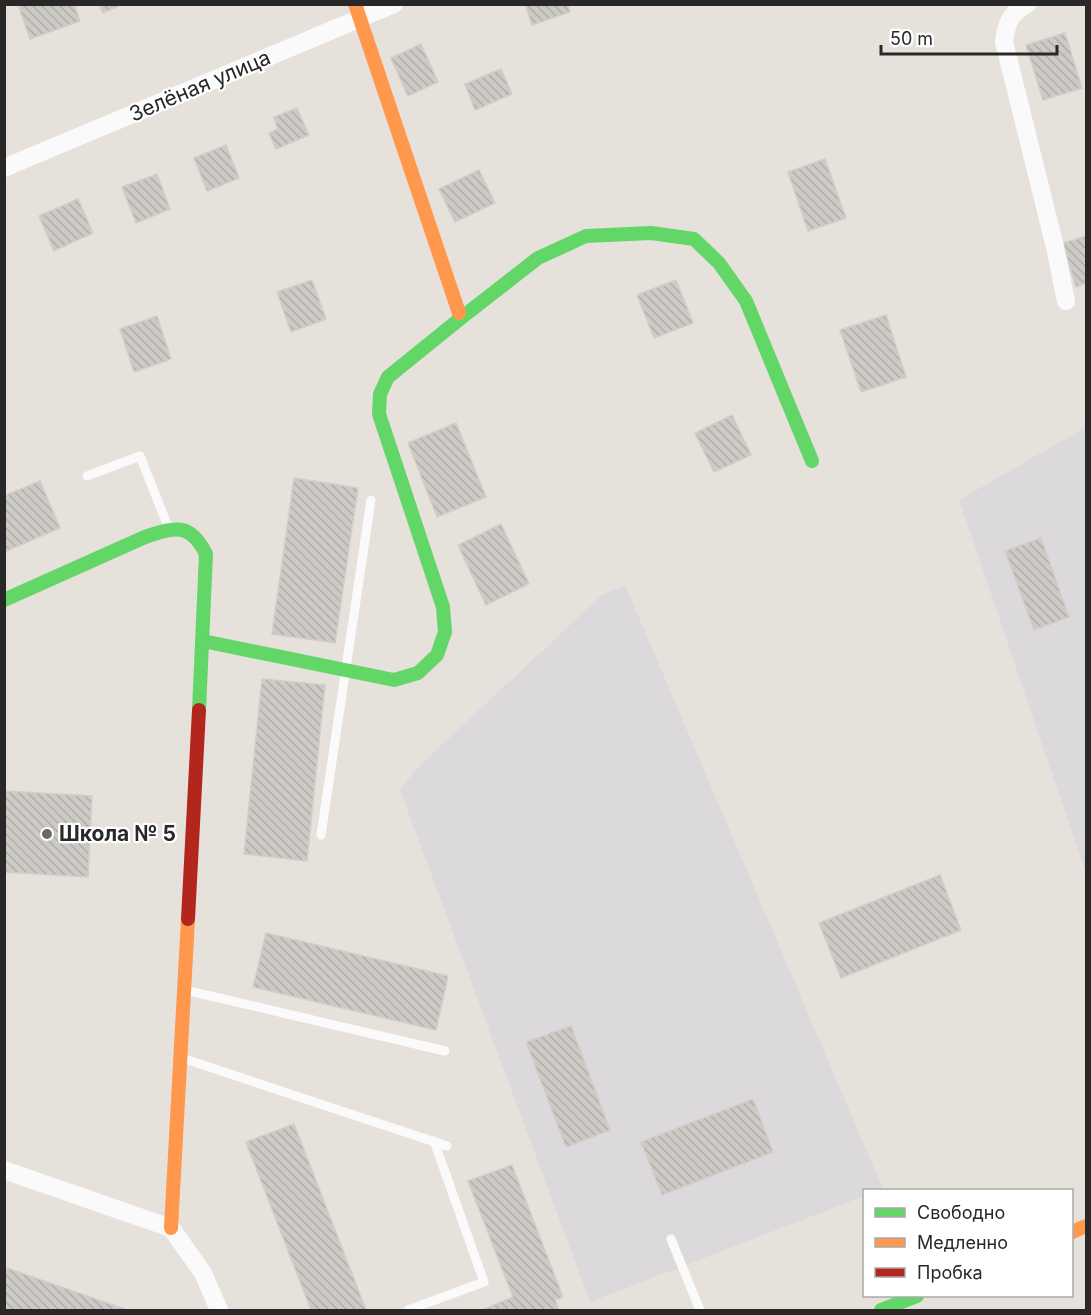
<svg xmlns="http://www.w3.org/2000/svg" width="1091" height="1315" viewBox="0 0 1091 1315" font-family="Inter,sans-serif">
<style>
.industrial{fill:#dcd9dc}
.building{fill:url(#building-back-hatch);stroke:#d2cdc8;stroke-width:1.5}
.lines{fill:none;stroke-linecap:round;stroke-linejoin:round}
.lane{stroke:#fbfafa;stroke-width:9}
.street{stroke:#fbfafa;stroke-width:18}
.fast{stroke:#63d668;stroke-width:14}
.slow{stroke:#ff974d;stroke-width:14}
.jam{stroke:#b3261e;stroke-width:14}
.poi-dot{fill:#6b6967;stroke:#fff;stroke-width:2}
.labels{text-anchor:middle;stroke-width:4.5;stroke-linejoin:round;paint-order:stroke}
.street-label{font-size:21px;fill:#282828;stroke:#fff}
.poi-label{font-size:21px;font-weight:bold;fill:#282828;stroke:#fff;text-anchor:start}
</style>
<defs>
<pattern id="building-back-hatch" width="6" height="6" patternUnits="userSpaceOnUse" patternTransform="scale(1.5)"><rect width="6" height="6" fill="#cdcac6"/><path d="M-1 5l2 2M0 0l6 6M5-1l2 2" fill="none" stroke="#b0aeaa"/></pattern>
</defs>
<rect width="100%" height="100%" fill="#e7e1dc"/>
<g class="industrial">
<polygon points="1086,427 1086,873 959,500"/>
<polygon points="625,585 883,1189 864,1190 864,1196 590,1302 400,790 417,768 602,595"/>
</g>
<g class="building">
<polygon points="24,4 74,4 80,21 30,39 19,7"/>
<polygon points="99,4 123,4 103,13"/>
<polygon points="525,4 568,4 570,12 532,25"/>
<polygon points="1065,33 1082,88 1043,100 1026,45"/>
<polygon points="421,44 438,82 408,96 391,58"/>
<polygon points="501,69 512,94 475,110 465,84"/>
<polygon points="297,108 309,135 276,149 269,133 278,129 274,117"/>
<polygon points="226,145 239,178 207,191 194,158"/>
<polygon points="825,159 846,218 808,231 788,172"/>
<polygon points="479,170 495,203 455,222 439,189"/>
<polygon points="157,174 170,209 136,223 122,187"/>
<polygon points="78,199 93,233 54,251 39,216"/>
<polygon points="1086,236 1086,283 1076,287 1063,243"/>
<polygon points="312,280 326,319 291,332 277,292"/>
<polygon points="676,280 693,323 654,338 637,295"/>
<polygon points="886,315 906,377 861,392 840,330"/>
<polygon points="157,316 171,359 134,372 120,329"/>
<polygon points="732,415 751,455 714,472 695,433"/>
<polygon points="456,423 486,497 437,517 408,443"/>
<polygon points="294,478 358,488 335,643 272,634"/>
<polygon points="40,481 60,528 4,552 4,496"/>
<polygon points="501,524 529,584 486,605 458,545"/>
<polygon points="1041,538 1069,617 1034,630 1005,551"/>
<polygon points="262,679 325,685 307,861 244,854"/>
<polygon points="4,791 92,796 88,877 4,872"/>
<polygon points="940,875 961,930 841,978 819,923"/>
<polygon points="266,933 448,976 436,1030 253,987"/>
<polygon points="571,1026 610,1130 566,1147 526,1042"/>
<polygon points="753,1099 773,1152 662,1195 641,1142"/>
<polygon points="294,1124 366,1310 311,1310 246,1142"/>
<polygon points="512,1165 563,1297 555,1300 559,1310 482,1310 513,1297 468,1181"/>
<polygon points="4,1267 127,1310 4,1310"/>
</g>
<g class="lines">
<g class="lane">
<polyline points="87,476 140,456 169,529"/>
<polyline points="321,835 371,500"/>
<polyline points="185,990 445,1051"/>
<polyline points="182,1058 447,1146"/>
<polyline points="671,1239 700,1310"/>
<polyline points="408,1310 484,1282 434,1141"/>
</g>
<g class="street">
<path d="M1027 4C1010 13 1006 25 1004 42L1055 247 1066 301"/>
<polyline points="4,168 394,4"/>
<polyline points="4,1170 171,1228 203,1273 219,1310"/>
</g>
<g class="fast">
<polyline points="461,318 538,258 586,236 651,233 694,239 719,263 746,301 812,461"/>
<path d="M4 600 145 537C175 527 190 522 206 554L199 710"/>
<polyline points="203,641 394,680 418,673 437,655 445,632 443,607 379,414 380,394 388,377 461,318 459,313"/>
<polyline points="881,1310 917,1296"/>
</g>
<g class="slow">
<polyline points="355,4 459,313"/>
<polyline points="171,1228 188,919"/>
<polyline points="1072,1232 1086,1226"/>
</g>
<polyline class="jam" points="188,919 199,710"/>
</g>
<circle class="poi-dot" cx="47" cy="834" r="6"/>
<g class="labels">
<g class="street-label">
<text transform="translate(200 86) rotate(-23)" y="7">Зелёная улица</text>
</g>
<g class="poi-label">
<text x="59" y="841">Школа № 5</text>
</g>
</g>
<rect width="1091" height="1315" fill="none" stroke="#282828" stroke-width="12"/>
<rect x="863" y="1189" width="210" height="108" fill="#ffffff" stroke="#a9a9a9" stroke-width="1.5"/>
<rect x="875" y="1208" width="30" height="9" fill="#63d668" stroke="#a9a9a9" stroke-width="1.5"/>
<text x="917" y="1219" font-size="18" fill="#282828">Свободно</text>
<rect x="875" y="1238" width="30" height="9" fill="#ff974d" stroke="#a9a9a9" stroke-width="1.5"/>
<text x="917" y="1249" font-size="18" fill="#282828">Медленно</text>
<rect x="875" y="1268" width="30" height="9" fill="#b3261e" stroke="#a9a9a9" stroke-width="1.5"/>
<text x="917" y="1279" font-size="18" fill="#282828">Пробка</text>
<path d="M881 45v9h176v-9" fill="none" stroke="#282828" stroke-width="3"/>
<text x="890" y="45" font-size="18" fill="#282828" stroke="#ffffff" stroke-width="4.5" paint-order="stroke">50 m</text>
</svg>
